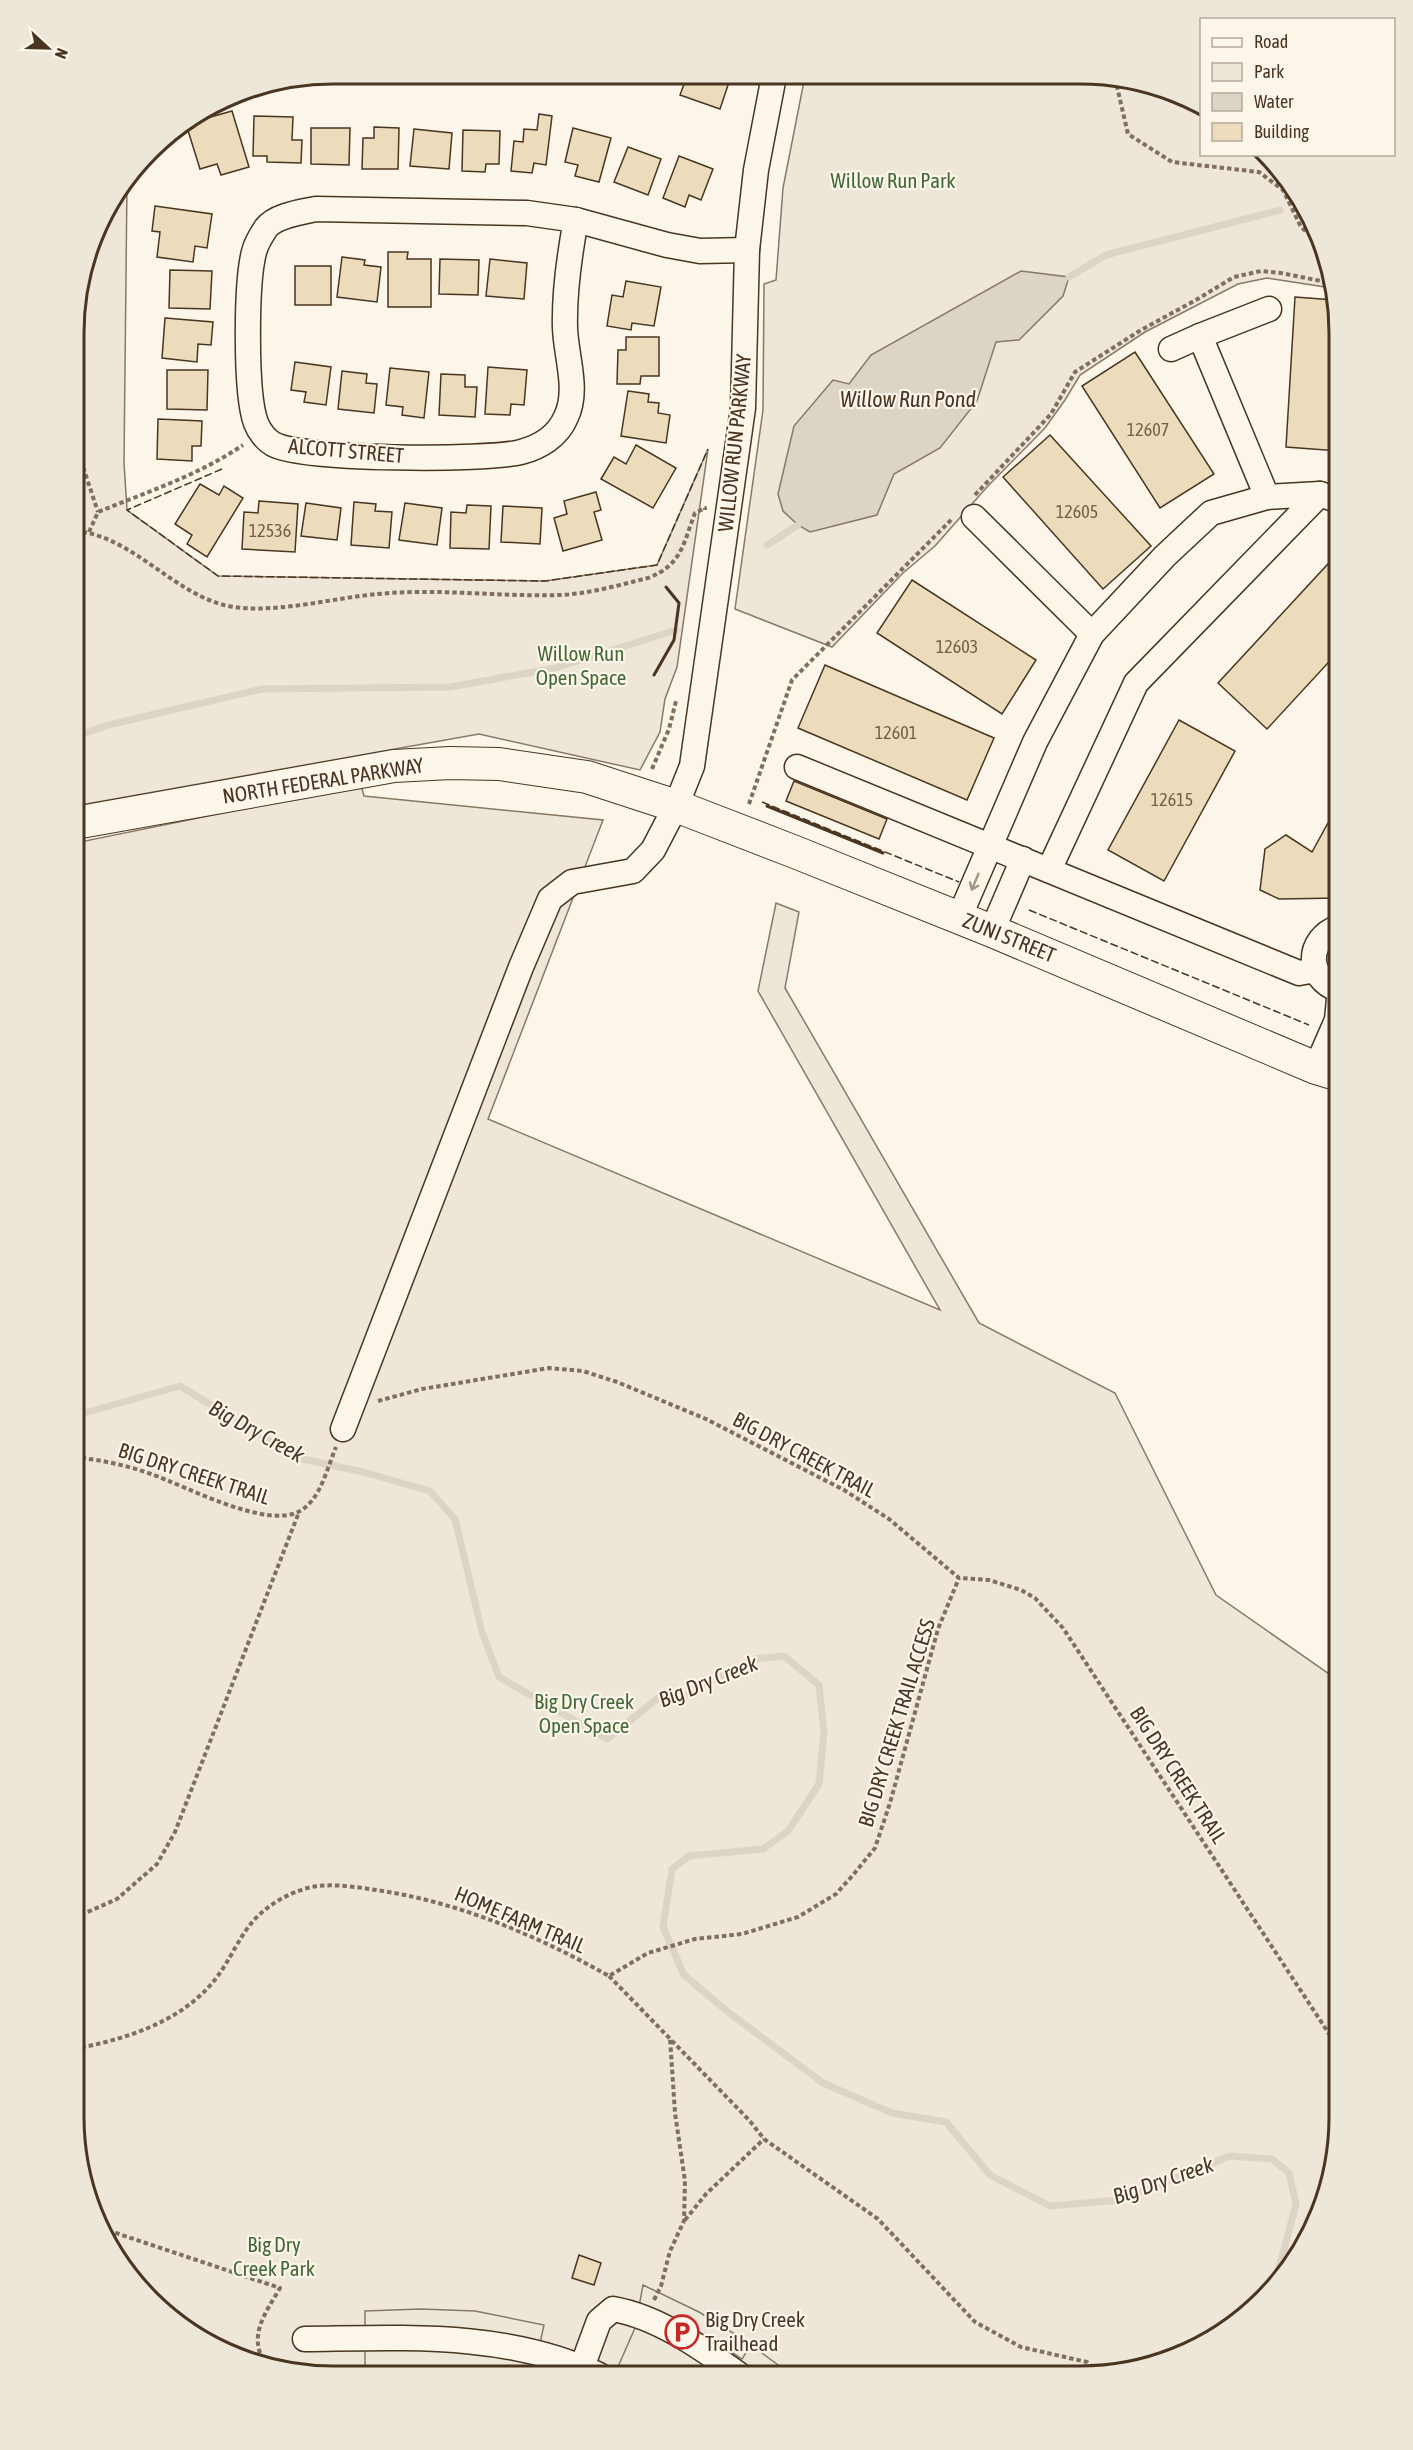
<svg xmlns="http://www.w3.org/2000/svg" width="1413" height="2450" viewBox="0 0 1413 2450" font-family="'Asap Condensed',sans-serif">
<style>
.green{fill:#ede6d9;stroke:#887966;stroke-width:1.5}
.parking{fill:#ede7d9;stroke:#887966;stroke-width:1.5}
.water{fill:#dcd4c6;stroke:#887966;stroke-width:1.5}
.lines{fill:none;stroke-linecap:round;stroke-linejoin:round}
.stream{stroke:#dcd4c6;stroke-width:7}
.building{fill:#ecdcbc;stroke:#4a3520;stroke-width:1.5}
.minor-casing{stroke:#4a3520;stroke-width:27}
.major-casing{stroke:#4a3520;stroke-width:34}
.path{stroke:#7f6f5c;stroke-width:4;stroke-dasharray:4.5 3;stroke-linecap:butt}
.minor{stroke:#fbf6e9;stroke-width:24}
.major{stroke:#fbf6e9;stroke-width:32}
.fence{stroke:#4a3520;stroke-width:1.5;stroke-dasharray:8 3;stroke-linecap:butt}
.wall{stroke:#4a3520;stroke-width:3}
.oneway{stroke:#a29684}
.labels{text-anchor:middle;stroke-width:4.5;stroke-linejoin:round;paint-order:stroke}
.number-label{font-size:18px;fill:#725f47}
.park-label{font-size:21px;fill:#436837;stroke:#fbf6e9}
.street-label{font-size:21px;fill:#4a3520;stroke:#fbf6e9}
.poi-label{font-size:21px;fill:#4a3520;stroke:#fbf6e9;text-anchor:start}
.water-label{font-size:22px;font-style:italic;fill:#4a3520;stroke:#fbf6e9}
.rim{fill:none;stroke:#4a3520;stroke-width:3}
</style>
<rect width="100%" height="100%" fill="#fbf6e9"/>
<g class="green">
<polygon points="805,76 1130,78 1194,100 1201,105 1202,154 1266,155 1296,189 1326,249 1332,288 1267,278 1238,284 1145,332 1080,375 1065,400 1045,428 987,487 935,546 903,573 832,647 735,609 763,410 764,284 776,280 783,188"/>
<polygon points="127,184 124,463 127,510 218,576 545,581 657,565 708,449 677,667 665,699 660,732 640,770 479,734 75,806 76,299 100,218"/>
<polygon points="361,785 364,796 603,820 488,1119 940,1310 758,991 776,903 799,912 785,988 979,1323 1115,1393 1216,1595 1339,1681 1339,2134 1320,2216 1286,2275 1238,2323 1164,2363 1080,2376 299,2374 233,2357 175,2323 117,2261 87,2201 74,2117 75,843"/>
</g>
<g class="parking">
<polygon points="643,2285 699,2312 738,2336 729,2350 742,2359 751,2345 793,2376 607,2375 617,2369 635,2328"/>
<polygon points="421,2309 475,2311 544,2325 533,2375 501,2375 469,2368 418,2366 365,2367 365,2311"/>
</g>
<polygon class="water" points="1021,271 1069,277 1063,296 1019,340 996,342 977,401 940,448 894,474 877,515 810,532 798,525 783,511 778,494 794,426 833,380 849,384 871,355"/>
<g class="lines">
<g class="stream">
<polyline points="1302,204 1303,204"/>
<polyline points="1069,277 1106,255 1280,210"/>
<polyline points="767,545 798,525"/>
<polyline points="75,737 108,725 262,689 450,687 555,668 676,630"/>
<polyline points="74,1416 180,1386 298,1458 363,1472 430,1491 455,1519 482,1632 499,1677 607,1739 658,1698 685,1695 755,1659 784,1656 819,1685 824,1732 819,1784 788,1831 763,1849 689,1856 672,1869 663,1927 684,1975 728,2012 823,2083 892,2113 946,2122 990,2175 1050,2206 1120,2200 1230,2156 1272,2159 1289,2173 1296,2204 1274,2287"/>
</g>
</g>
<g class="building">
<polygon points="687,76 731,76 720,109 680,95"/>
<polygon points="232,111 249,167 221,175 217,164 200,169 186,124"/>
<polygon points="539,114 552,116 546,165 534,163 532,173 511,171 514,141 523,142 524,129 537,130"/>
<polygon points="254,116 293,117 292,140 302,140 301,163 267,162 267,156 253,156"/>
<polygon points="374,127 399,128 398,169 362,169 363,138 374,138"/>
<polygon points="311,128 350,128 349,165 311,164"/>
<polygon points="573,128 611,138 599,182 575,176 578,165 565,162"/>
<polygon points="414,129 452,133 449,169 410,166"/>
<polygon points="463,130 500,131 499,164 486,164 485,172 462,171"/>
<polygon points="628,147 661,159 648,195 614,182"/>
<polygon points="679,156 713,169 701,200 689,195 685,207 663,198"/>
<polygon points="155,206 212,214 207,248 195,246 193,262 157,257 160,232 152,231"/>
<polygon points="388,252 408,252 407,259 431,259 431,307 388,307"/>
<polygon points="342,257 365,260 364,265 381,267 377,302 337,297"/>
<polygon points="440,259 479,260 478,295 439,294"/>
<polygon points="490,259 527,263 524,299 486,296"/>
<rect x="295" y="266" width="36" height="39"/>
<polygon points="170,270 212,271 210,309 169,308"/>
<polygon points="626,281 661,287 654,326 632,323 631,330 607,326 612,295 623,297"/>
<polygon points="1295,297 1334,300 1340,333 1339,451 1286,447"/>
<polygon points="165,318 213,322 211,345 198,344 197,362 162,358"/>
<polygon points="626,337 659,337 659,376 641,376 640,384 617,384 618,350 626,350"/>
<polygon points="1135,352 1214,474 1160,508 1082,386"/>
<polygon points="295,362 331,367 326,405 304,402 306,392 291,390"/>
<polygon points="488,367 527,370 524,405 511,404 510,415 485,414"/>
<polygon points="390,368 429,372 424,418 402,415 403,407 386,405"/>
<polygon points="167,370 208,370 207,410 167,409"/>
<polygon points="342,371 367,374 366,383 377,384 374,413 338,409"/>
<polygon points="441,374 465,375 465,387 477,387 475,417 439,415"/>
<polygon points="628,391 649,394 648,402 659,403 658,413 670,415 666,443 621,436"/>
<polygon points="158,419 202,421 201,446 192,446 192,461 157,459"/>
<polygon points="1050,435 1151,546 1103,589 1003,477"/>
<polygon points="636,445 676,468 653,508 601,479 614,457 626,464"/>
<polygon points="200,484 219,495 224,486 243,498 207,557 187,544 192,535 175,524"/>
<polygon points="596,492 601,510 594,512 602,540 563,551 554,518 567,514 564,501"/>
<polygon points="259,501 298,504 295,552 242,549 244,512 258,513"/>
<polygon points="354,502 376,504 375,511 392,512 389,548 351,545"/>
<polygon points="306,503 341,508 337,540 301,536"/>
<polygon points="405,503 442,508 437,545 399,540"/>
<polygon points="467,505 491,506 489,549 450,548 451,512 466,513"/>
<polygon points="503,506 542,508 540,544 501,542"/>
<polygon points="1339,552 1339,651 1267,729 1218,683"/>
<polygon points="912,580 1036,660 1002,714 877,633"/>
<polygon points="825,665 994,738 967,800 798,728"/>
<polygon points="1179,720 1235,751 1164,881 1108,850"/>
<polygon points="794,781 887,819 879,839 786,801"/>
<polygon points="1339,821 1339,898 1279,899 1260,890 1265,849 1286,835 1312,852 1328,823"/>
<polygon points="579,2255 601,2263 594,2285 572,2278"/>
</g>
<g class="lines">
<g class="minor-casing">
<g id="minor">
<path d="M316 209 527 213 576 220C569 257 564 291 565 328 566 357 579 390 566 417 558 436 540 447 521 452 486 461 301 460 273 444 266 440 259 431 256 423 245 394 246 283 254 252 256 244 262 234 266 228 276 215 302 212 316 209Z"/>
<polyline points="576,220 667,245 700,251 747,250"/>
<polyline points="1171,349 1200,336"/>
<polyline points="1267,497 1200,336 1269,309"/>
<polyline points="974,517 1092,634"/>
<polyline points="797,767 1299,973 1316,970"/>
<polyline points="1049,870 1136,683 1320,494"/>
<polyline points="959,918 1035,742 1092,634 1165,556 1211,513 1267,497 1320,494 1339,501"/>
<polyline points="992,931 1023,859"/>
<path d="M1339 990C1305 978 1306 939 1339 927"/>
<polyline points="1316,1068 1337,1020 1339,999"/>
<polyline points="343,1429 521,967 550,899 572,882 633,871 653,850 676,806 692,766 743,408 747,250 756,170 774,76"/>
<path d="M305 2339C403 2338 508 2331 599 2375"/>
<path d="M582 2367 599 2321 613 2309C659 2317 703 2349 741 2376"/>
</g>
</g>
<g class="major-casing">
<polyline id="major" points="75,823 394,766 450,763 499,764 587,777 676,806 795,852 992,931 1316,1068 1339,1075"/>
</g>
<g class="path">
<polyline points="1115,78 1128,134 1172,162 1259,172 1283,190 1301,227 1326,249"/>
<polyline points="76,446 98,512"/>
<polyline points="975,495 1051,414 1075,372 1141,330 1196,300 1234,277 1261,271 1281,273 1331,283"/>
<path d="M75 531C129 535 170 589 220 604 266 617 330 598 378 594 438 588 499 597 559 595 589 594 619 585 648 578 682 565 683 544 695 513L705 508V510"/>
<path d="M89 532 98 512C147 492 199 475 243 445"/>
<polyline points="652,769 669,729 676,701"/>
<polyline points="749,804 792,680 953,518"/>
<polyline points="378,1401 422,1389 549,1368 583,1371 617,1382 706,1419 844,1490 889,1519 959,1578 989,1580 1021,1590 1035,1598 1063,1628 1339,2049"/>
<path d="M74 1457C101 1460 126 1465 151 1474 186 1486 266 1530 300 1511 321 1499 327 1468 336 1447"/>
<polyline points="74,1918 117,1899 157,1864 175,1832 299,1512"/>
<polyline points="609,1976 749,2120 764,2139 878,2219 975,2322 1021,2347 1087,2362 1099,2373"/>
<path d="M74 2049C126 2039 183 2022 217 1977 230 1960 239 1937 254 1920 270 1903 293 1890 317 1886 337 1884 357 1887 376 1890 459 1902 536 1935 609 1976L648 1953 695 1939 742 1934 798 1917 836 1894 853 1875 875 1848 890 1803 938 1629 959 1578"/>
<polyline points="685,2220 706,2194 764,2139"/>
<path d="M101 2228 280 2288C265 2314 247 2336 266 2365"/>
<polyline points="654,2300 661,2286 670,2251 684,2221 685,2181 675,2113 670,2038"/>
<polyline points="445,2375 478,2375"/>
</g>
<use href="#minor" class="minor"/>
<use href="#major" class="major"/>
<g class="fence">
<polyline points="222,469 127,510 218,576 545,581 657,565 708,449"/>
<polyline points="762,802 959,882"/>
<polyline points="1029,910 1309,1025"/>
</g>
<g class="wall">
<polyline points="654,675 674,640 679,603 666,587"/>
<polyline points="767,806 883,853"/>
</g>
</g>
<defs><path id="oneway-shaft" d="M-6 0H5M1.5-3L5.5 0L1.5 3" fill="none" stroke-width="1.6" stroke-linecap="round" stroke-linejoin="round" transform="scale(1.5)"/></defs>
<use class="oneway" href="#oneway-shaft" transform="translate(975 882) rotate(113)"/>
<defs>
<g id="parking-ring" transform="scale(1.725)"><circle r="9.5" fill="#fbf6e9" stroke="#c62828" stroke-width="1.5"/><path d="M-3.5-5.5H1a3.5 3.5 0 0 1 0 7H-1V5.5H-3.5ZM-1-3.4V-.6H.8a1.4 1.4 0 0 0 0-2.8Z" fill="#c62828"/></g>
</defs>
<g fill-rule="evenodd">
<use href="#parking-ring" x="682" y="2332"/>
</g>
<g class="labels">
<g class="number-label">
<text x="1148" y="436">12607</text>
<text x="1077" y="518">12605</text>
<text x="270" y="537">12536</text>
<text x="957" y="653">12603</text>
<text x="896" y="739">12601</text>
<text x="1172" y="806">12615</text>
</g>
<g class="park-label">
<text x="893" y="188">Willow Run Park</text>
<text x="581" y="661">Willow Run<tspan x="581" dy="24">Open Space</tspan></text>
<text x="584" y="1709">Big Dry Creek<tspan x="584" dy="24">Open Space</tspan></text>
<text x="274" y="2252">Big Dry<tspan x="274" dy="24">Creek Park</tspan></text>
</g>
<g class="street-label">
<text transform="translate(735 443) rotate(-84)" y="7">WILLOW RUN PARKWAY</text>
<text transform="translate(346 451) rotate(5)" y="7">ALCOTT STREET</text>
<text transform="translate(323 781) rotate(-9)" y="7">NORTH FEDERAL PARKWAY</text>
<text transform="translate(1009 938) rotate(22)" y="7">ZUNI STREET</text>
<text transform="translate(804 1455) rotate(28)" y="7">BIG DRY CREEK TRAIL</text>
<text transform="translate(194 1474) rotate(18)" y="7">BIG DRY CREEK TRAIL</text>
<text transform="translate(897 1723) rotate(-73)" y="7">BIG DRY CREEK TRAIL ACCESS</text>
<text transform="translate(1178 1775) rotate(57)" y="7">BIG DRY CREEK TRAIL</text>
<text transform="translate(520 1920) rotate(23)" y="7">HOME FARM TRAIL</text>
</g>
<g class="poi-label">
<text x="705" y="2327">Big Dry Creek<tspan x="705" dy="24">Trailhead</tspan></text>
</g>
<g class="water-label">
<text x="908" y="407">Willow Run Pond</text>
<text transform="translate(257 1431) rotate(29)" y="8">Big Dry Creek</text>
<text transform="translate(708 1681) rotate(-22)" y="8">Big Dry Creek</text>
<text transform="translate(1163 2180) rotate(-19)" y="8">Big Dry Creek</text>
</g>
</g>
<path d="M0 0H1413V2450H0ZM333 84H1080A249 249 0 0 1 1329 333V2117A249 249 0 0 1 1080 2366H333A249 249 0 0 1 84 2117V333A249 249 0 0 1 333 84Z" fill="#ede7d9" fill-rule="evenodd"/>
<path class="rim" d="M333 84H1080A249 249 0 0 1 1329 333V2117A249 249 0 0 1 1080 2366H333A249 249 0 0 1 84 2117V333A249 249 0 0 1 333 84Z"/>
<rect x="1200" y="18" width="195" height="138" fill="#fbf6e9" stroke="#b4a999" stroke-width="1.5"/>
<rect x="1212" y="38" width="30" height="9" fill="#fbf6e9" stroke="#b4a999" stroke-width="1.5"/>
<text x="1254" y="48" font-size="18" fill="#4a3520">Road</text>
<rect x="1212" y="63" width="30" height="18" fill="#ede6d9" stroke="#b4a999" stroke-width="1.5"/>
<text x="1254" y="78" font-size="18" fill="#4a3520">Park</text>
<rect x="1212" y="93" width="30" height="18" fill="#dcd4c6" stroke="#b4a999" stroke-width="1.5"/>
<text x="1254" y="108" font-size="18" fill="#4a3520">Water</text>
<rect x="1212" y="123" width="30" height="18" fill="#ecdcbc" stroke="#b4a999" stroke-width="1.5"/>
<text x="1254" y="138" font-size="18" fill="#4a3520">Building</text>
<g transform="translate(48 48) rotate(112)" stroke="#fbf6e9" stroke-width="4.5" paint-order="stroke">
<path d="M0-4.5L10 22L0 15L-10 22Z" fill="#4a3520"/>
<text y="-9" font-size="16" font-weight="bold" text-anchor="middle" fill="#4a3520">N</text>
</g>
</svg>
